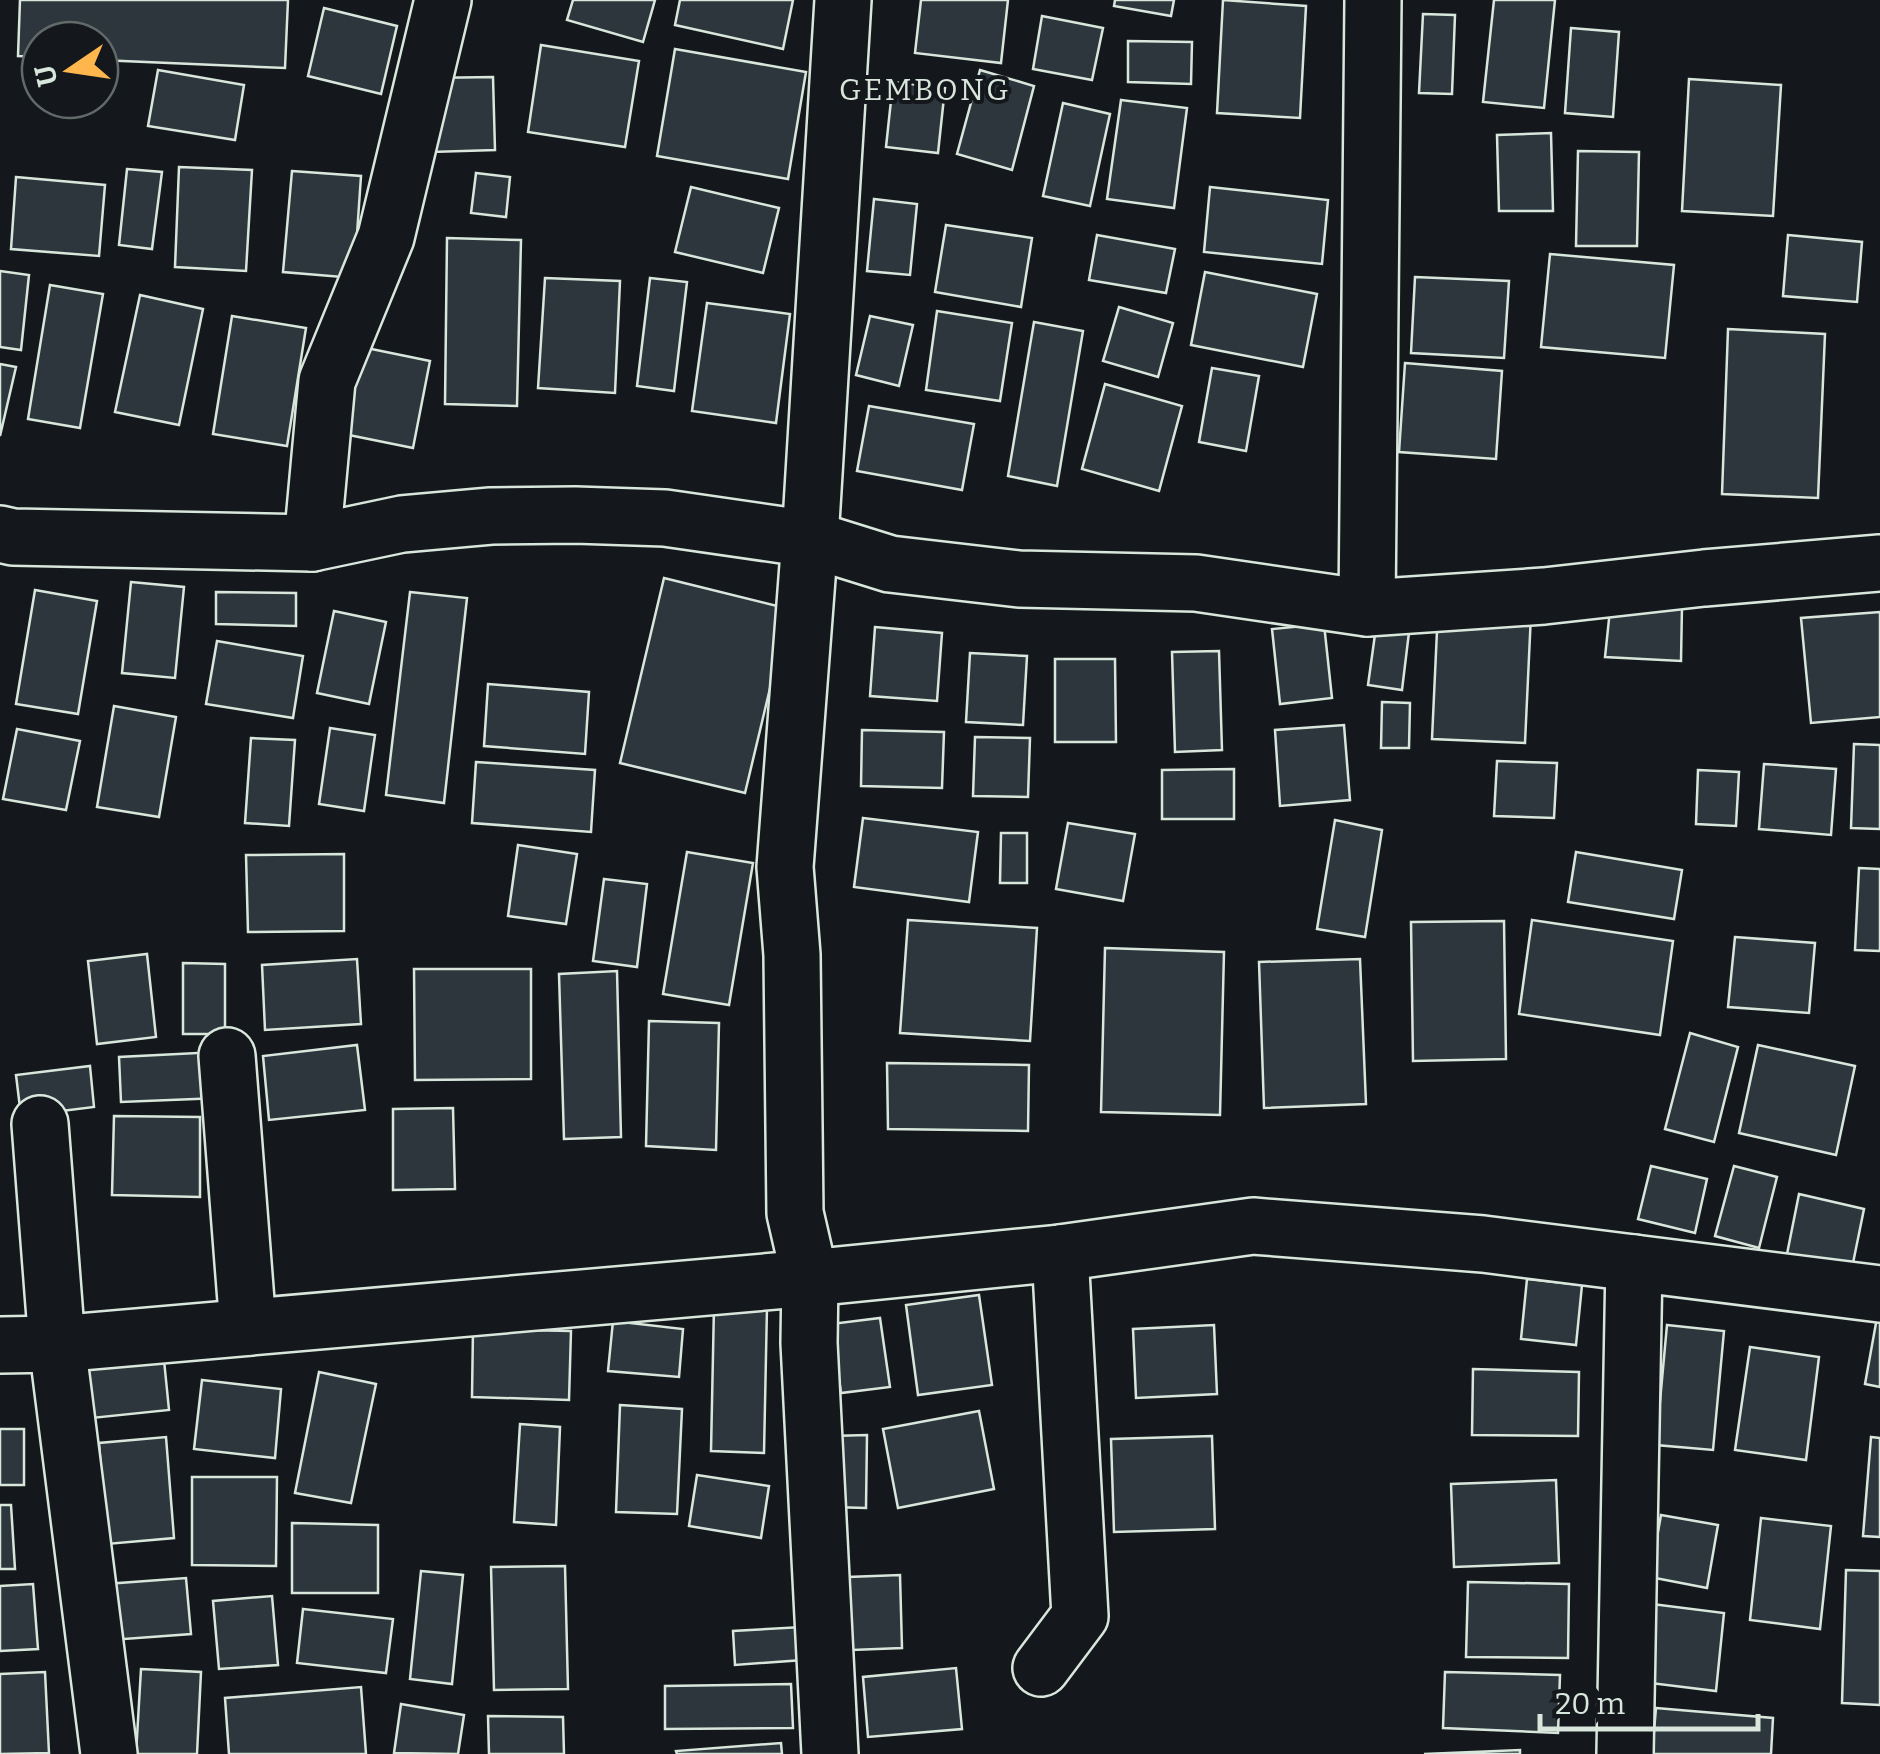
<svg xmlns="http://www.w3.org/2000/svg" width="1880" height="1754" viewBox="0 0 1880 1754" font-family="Bitter,serif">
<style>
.building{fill:#2c363c;stroke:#d8e6dc;stroke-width:2.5}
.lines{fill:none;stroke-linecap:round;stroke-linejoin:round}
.minor-casing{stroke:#d8e6dc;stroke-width:60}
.minor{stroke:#14181c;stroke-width:55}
.labels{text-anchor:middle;stroke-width:8;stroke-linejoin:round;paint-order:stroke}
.quarter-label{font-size:30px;letter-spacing:2.5px;fill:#d8e6dc;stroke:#14181c}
</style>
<rect width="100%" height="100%" fill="#14181c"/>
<g class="building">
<polygon points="20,0 288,0 285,68 100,60 100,40 40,40 40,57 18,56"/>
<polygon points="573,0 655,0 643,42 567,20"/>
<polygon points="680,0 793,0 783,49 675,25"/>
<polygon points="921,0 1008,0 1001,63 915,53"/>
<polygon points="1115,0 1174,0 1171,16 1114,6"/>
<polygon points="1223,0 1306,6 1300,118 1217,113"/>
<polygon points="1494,0 1555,0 1544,108 1483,102"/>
<polygon points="324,8 397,26 381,94 308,76"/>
<polygon points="1423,14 1455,15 1452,94 1419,93"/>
<polygon points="1042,16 1103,28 1092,80 1033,69"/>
<polygon points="1571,28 1619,32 1613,117 1565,113"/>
<polygon points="1128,41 1192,42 1191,84 1128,82"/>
<polygon points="541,45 639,61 625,147 528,132"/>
<polygon points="675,49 806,72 788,179 657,156"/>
<polygon points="158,70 244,85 235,140 148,126"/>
<polygon points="980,70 1034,86 1012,170 957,154"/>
<polygon points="493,77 495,150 431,152 429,78"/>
<polygon points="1689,79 1781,85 1773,216 1682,211"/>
<polygon points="893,82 945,88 938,153 886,147"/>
<polygon points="1121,100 1187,108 1174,208 1107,199"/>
<polygon points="1063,103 1110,114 1090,206 1043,196"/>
<polygon points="1551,133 1553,211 1499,211 1497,135"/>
<polygon points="1578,151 1639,152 1637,246 1576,246"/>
<polygon points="179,167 252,170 246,271 175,267"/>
<polygon points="127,169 162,172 152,249 119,245"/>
<polygon points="292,171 361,176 354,278 283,272"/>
<polygon points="476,173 510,177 506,217 471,213"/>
<polygon points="16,177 105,185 99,256 11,249"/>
<polygon points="691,187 779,208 763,273 675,252"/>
<polygon points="1210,187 1328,200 1322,264 1204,252"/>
<polygon points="874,199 917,204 910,275 867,271"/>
<polygon points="946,225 1032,238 1021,307 935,292"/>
<polygon points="1097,235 1175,249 1166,293 1089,280"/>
<polygon points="1788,235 1862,242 1857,302 1783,296"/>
<polygon points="447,238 521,240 517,406 445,404"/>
<polygon points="1550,254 1674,265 1665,358 1541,347"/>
<polygon points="0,271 29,275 21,350 0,347"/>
<polygon points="1205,272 1317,294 1303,367 1191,345"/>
<polygon points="1415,277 1509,281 1504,358 1411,353"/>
<polygon points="545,278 620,281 615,393 538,388"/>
<polygon points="650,278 687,282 674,391 637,386"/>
<polygon points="50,285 103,294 80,428 28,419"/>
<polygon points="140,295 203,309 179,425 115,412"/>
<polygon points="707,303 790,314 776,423 692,411"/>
<polygon points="1119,307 1173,323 1158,377 1103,361"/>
<polygon points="937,311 1012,323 1000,401 926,390"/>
<polygon points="232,316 306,328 287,446 213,434"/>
<polygon points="870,316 913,325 899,386 856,375"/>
<polygon points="1034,322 1083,331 1057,486 1008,476"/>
<polygon points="1728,329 1825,334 1818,498 1722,494"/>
<polygon points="352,345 430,361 413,448 334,432"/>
<polygon points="1405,363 1502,371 1496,459 1399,452"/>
<polygon points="0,364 16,367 0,436"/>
<polygon points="1212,368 1259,376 1246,451 1199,442"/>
<polygon points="1105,384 1182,406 1159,491 1082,469"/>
<polygon points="869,406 974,424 962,490 857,471"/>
<polygon points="664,578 789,609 745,793 620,763"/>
<polygon points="131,582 184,587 175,678 122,673"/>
<polygon points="35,590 97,601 78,714 16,704"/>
<polygon points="216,592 296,593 296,626 216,624"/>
<polygon points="410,592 467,598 444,803 386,795"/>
<polygon points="1611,600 1682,606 1681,661 1605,657"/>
<polygon points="1438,609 1531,614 1525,743 1432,739"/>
<polygon points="334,611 386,622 369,704 317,693"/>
<polygon points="1880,612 1880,717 1811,723 1801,618"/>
<polygon points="1377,620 1410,624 1402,690 1368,685"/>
<polygon points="1324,624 1332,698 1280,704 1272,629"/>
<polygon points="875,627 942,633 937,701 870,696"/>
<polygon points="217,641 303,656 293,718 206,704"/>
<polygon points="1219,651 1222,750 1175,752 1172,652"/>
<polygon points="970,653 1027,656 1023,725 966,722"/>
<polygon points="1055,659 1115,659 1116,742 1055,742"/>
<polygon points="488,684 589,692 585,754 484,746"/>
<polygon points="1382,702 1410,703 1409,748 1381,748"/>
<polygon points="114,706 176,717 159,817 97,807"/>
<polygon points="1344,725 1350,800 1280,806 1275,730"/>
<polygon points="330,728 375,735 364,811 319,804"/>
<polygon points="17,729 80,741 66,810 3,799"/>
<polygon points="862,730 944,732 942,788 861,786"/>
<polygon points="975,737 1030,738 1028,797 973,796"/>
<polygon points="251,738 295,740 289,826 245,823"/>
<polygon points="1854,744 1880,745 1880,829 1851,828"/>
<polygon points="1497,761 1557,763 1554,818 1494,816"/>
<polygon points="476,762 595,770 591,832 472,823"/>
<polygon points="1764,764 1836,769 1831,835 1759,829"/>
<polygon points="1234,769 1234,819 1162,819 1162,770"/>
<polygon points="1698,770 1739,772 1736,826 1696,824"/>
<polygon points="863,818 978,832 969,902 854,887"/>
<polygon points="1335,820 1382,830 1365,937 1317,929"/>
<polygon points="1068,823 1135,834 1123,901 1056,889"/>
<polygon points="1001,833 1027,833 1027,883 1000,883"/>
<polygon points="518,845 577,854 566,924 508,916"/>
<polygon points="687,852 753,863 729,1005 663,994"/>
<polygon points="1576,852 1682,870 1674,919 1568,902"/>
<polygon points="344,854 344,931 248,932 246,855"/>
<polygon points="1859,868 1880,869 1880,951 1855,950"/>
<polygon points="604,879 647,884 637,967 593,961"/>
<polygon points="908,920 1037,928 1030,1041 900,1033"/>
<polygon points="1532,920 1673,941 1660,1035 1519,1014"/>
<polygon points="1504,921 1506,1059 1413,1061 1411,922"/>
<polygon points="1735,937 1815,943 1809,1013 1728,1007"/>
<polygon points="1105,948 1224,952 1220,1115 1101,1112"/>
<polygon points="147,954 156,1037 97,1044 88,961"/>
<polygon points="357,959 361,1024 265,1030 262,965"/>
<polygon points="1360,959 1366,1104 1264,1108 1259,962"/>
<polygon points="183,963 225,964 225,1034 183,1034"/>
<polygon points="414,969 531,969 531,1079 415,1080"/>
<polygon points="617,971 621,1137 564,1139 559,974"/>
<polygon points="649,1021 719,1023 716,1150 646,1146"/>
<polygon points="1690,1033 1738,1047 1714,1142 1665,1129"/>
<polygon points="357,1045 365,1110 269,1120 263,1056"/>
<polygon points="1758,1045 1855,1066 1836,1155 1739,1133"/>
<polygon points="217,1052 219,1098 121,1102 119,1057"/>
<polygon points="887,1063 1029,1065 1028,1131 888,1129"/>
<polygon points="90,1066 94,1107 21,1116 16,1075"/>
<polygon points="453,1108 455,1189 393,1190 393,1109"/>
<polygon points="114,1116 200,1117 200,1197 112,1195"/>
<polygon points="1651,1166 1707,1179 1695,1233 1638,1219"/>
<polygon points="1734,1166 1777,1177 1759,1248 1715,1236"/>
<polygon points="1799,1194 1864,1209 1852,1268 1787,1254"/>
<polygon points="1527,1279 1582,1285 1576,1345 1521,1339"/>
<polygon points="979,1295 992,1385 918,1395 906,1305"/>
<polygon points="714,1306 767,1307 764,1453 711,1451"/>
<polygon points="1878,1312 1880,1313 1880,1387 1865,1384"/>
<polygon points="880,1318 890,1387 841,1393 831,1324"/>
<polygon points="613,1321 683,1329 679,1377 608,1371"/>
<polygon points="1214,1325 1217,1394 1136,1398 1133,1329"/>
<polygon points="1667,1325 1724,1331 1713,1450 1656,1445"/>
<polygon points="473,1329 571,1331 569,1400 472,1397"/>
<polygon points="1750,1347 1819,1357 1806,1460 1735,1450"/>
<polygon points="164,1360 169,1410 92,1418 87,1368"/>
<polygon points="1473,1369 1579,1372 1578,1436 1472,1435"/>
<polygon points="319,1372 376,1384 351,1503 295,1493"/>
<polygon points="202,1380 281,1389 275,1458 194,1449"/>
<polygon points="620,1405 682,1409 677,1514 616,1512"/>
<polygon points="979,1411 994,1489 898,1508 883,1429"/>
<polygon points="520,1424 560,1427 556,1525 514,1522"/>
<rect x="0" y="1429" width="24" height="56"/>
<polygon points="867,1435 866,1508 831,1507 831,1436"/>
<polygon points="1212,1436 1215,1529 1114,1532 1111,1439"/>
<polygon points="166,1437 174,1538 107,1544 99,1443"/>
<polygon points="1871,1437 1880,1438 1880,1537 1863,1536"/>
<polygon points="697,1475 769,1486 761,1538 689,1526"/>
<polygon points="192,1477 277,1477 276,1566 192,1565"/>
<polygon points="1556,1480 1559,1563 1454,1567 1451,1484"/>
<polygon points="0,1505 11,1505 15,1569 0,1569"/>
<polygon points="1661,1515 1718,1525 1707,1588 1650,1577"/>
<polygon points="1761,1518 1831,1526 1820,1629 1750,1620"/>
<polygon points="292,1523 378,1525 378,1593 292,1593"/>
<polygon points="565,1566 568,1689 494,1690 491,1567"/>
<polygon points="1846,1570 1880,1571 1880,1705 1842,1703"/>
<polygon points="421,1571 463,1575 452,1684 410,1679"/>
<polygon points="900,1575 902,1648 852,1650 848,1577"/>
<polygon points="186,1578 191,1634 111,1640 106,1584"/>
<polygon points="1468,1582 1569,1584 1568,1658 1466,1657"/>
<polygon points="33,1584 38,1649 0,1651 0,1586"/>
<polygon points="272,1596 278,1665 219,1669 213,1601"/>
<polygon points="1652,1604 1724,1613 1716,1691 1642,1682"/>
<polygon points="303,1609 393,1619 386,1673 297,1663"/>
<polygon points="802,1627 803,1660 735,1665 733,1631"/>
<polygon points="956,1668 962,1729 868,1737 863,1677"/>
<polygon points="141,1669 201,1672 197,1754 136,1754"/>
<polygon points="45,1672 49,1753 0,1754 0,1674"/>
<polygon points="1445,1672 1560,1675 1558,1733 1443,1728"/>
<polygon points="791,1684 793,1728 665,1729 665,1686"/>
<polygon points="361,1687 366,1754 229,1754 225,1698"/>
<polygon points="401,1704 464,1715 458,1754 394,1753"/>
<polygon points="1656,1708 1773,1718 1771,1754 1652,1754"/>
<polygon points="488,1716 563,1717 564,1754 489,1754"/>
<polygon points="781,1743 782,1754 677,1754 676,1751"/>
<polygon points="1520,1750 1520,1754 1424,1754"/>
</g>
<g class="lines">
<g class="minor-casing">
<g id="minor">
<polyline points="0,534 13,537 312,543 402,524 491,516 575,515 665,518 810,539 890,564 1019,579 1196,583 1367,608 1544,596 1704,578 1880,563"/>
<polyline points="312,543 327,381 386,237 443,0"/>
<polyline points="1367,608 1373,0"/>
<polyline points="227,1056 248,1327"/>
<polyline points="40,1124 57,1344 109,1754"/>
<polyline points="0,1345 57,1344 810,1278 1060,1253 1253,1226 1483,1244 1880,1294"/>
<polyline points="1041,1668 1080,1616 1060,1253"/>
<polyline points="830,1754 809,1343 810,1278 795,1213 792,955 785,867 810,539 843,0"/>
<polyline points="1625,1754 1634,1263"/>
</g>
</g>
<use href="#minor" class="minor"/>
</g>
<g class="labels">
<g class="quarter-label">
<text x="925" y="100">GEMBONG</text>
</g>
</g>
<g transform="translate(70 70) rotate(257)"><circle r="48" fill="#14181c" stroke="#626a69" stroke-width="2.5"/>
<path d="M0-8L18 38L0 25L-18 38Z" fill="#ffb74d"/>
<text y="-15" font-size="28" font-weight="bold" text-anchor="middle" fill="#d8e6dc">U</text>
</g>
<path d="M1540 1714v15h218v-15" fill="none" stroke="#d8e6dc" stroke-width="5"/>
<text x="1555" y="1714" font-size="30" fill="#d8e6dc" stroke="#14181c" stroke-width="8" paint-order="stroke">20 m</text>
</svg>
